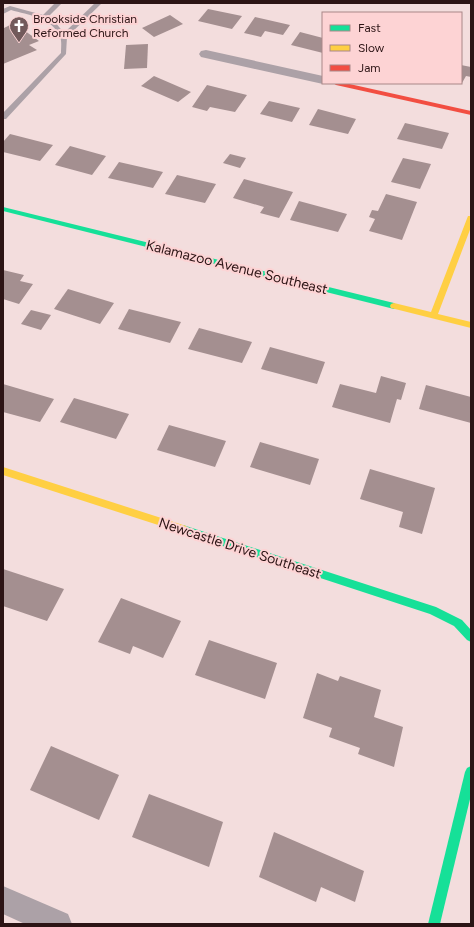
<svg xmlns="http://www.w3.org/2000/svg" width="474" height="927" viewBox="0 0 474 927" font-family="Figtree,sans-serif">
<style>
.building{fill:#a48f90}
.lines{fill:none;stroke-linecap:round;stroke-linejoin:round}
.lane{fill:#aca1a7;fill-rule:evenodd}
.street{fill:#aca1a7;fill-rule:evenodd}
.fast{fill:#16e098;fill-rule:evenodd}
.slow{fill:#ffcf43;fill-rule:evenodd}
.jam{fill:#f24e42;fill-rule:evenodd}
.labels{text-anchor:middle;stroke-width:4;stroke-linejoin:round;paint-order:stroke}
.far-poi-label{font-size:12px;fill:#2c1415;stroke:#fdd3d4;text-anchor:start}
.street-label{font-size:14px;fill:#2c1415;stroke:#fdd3d4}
</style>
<rect width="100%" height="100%" fill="#f3dddd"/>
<g class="building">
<polygon points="208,9 242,16 232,29 198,21"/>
<polygon points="170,15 183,24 154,37 142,28"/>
<polygon points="255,17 290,25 283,35 265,31 261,37 244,33"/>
<polygon points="14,23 39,41 29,45 37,50 3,64 3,27 4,28"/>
<polygon points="300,32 323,38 323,53 291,45"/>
<polygon points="148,44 147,68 124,69 126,45"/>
<polygon points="461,65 471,67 471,77 466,76 462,83 461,83"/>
<polygon points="154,76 191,92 178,102 141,86"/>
<polygon points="207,85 247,95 235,112 210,107 207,111 192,107"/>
<polygon points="269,101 300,108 292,122 260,114"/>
<polygon points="318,109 356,119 348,134 309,125"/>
<polygon points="405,123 449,133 442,149 397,139"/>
<polygon points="10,134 53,145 40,161 3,152 3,142"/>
<polygon points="70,146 106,156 92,175 55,165"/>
<polygon points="230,154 246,158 240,168 223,163"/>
<polygon points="403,158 431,164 420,189 391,182"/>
<polygon points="119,162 163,172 153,188 108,178"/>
<polygon points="177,175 216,184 205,203 165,194"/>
<polygon points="244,179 293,192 279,218 260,213 264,207 233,198"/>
<polygon points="386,194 417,202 402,240 369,231 375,219 369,217 372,210 378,211"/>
<polygon points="299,201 347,214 338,232 290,220"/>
<polygon points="3,270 24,275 20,281 33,284 19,304 3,299"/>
<polygon points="68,289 114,303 100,324 54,309"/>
<polygon points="129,309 181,322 170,343 118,329"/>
<polygon points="31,310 51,315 41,330 21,324"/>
<polygon points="199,328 252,342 242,363 188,349"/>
<polygon points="270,347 325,362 317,384 261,369"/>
<polygon points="381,376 406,383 401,400 397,399 390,423 332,407 340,384 376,393"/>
<polygon points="3,384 54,399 40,422 3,412"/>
<polygon points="426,385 471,397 471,423 419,409"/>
<polygon points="74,398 129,414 116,439 60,422"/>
<polygon points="169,425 226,441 215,467 157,450"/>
<polygon points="260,442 319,459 310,485 250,467"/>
<polygon points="370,469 435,488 422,534 399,527 403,512 360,499"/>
<polygon points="3,569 64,589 47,621 3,606"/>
<polygon points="121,598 181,621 163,658 133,646 130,654 98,642"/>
<polygon points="209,640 277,663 265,699 195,675"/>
<polygon points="317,673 338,681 340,676 381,690 374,717 403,727 394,767 358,754 360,748 329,737 332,728 303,718"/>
<polygon points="51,746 119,775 99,820 30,790"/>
<polygon points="149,794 223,822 209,867 132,837"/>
<polygon points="274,832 364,871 355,902 321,887 316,902 259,877"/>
</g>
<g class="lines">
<path class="lane" d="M55 3H62L48 17 55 22 64 33 95 3H102L67 37 66 54 6 119H3V113L61 53C61 48 62 41 60 37 52 17 28 15 11 10L3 14V9L10 6 43 15Z"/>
<g class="street">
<polygon points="206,50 323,76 323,83 328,83 323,84 201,57 199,54 201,51"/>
<polygon points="3,886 68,914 72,924 25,924 3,914"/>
</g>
<g class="fast">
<polygon points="3,207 394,303 398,306 394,309 3,211"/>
<polygon points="183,525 436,607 462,620 471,630 471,642 467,640 454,626 430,614 180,532 178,529 180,526"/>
<polygon points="471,766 471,795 440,924 428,924 465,772 467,768"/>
</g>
<g class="slow">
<polygon points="468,216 471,216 471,227 438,314 471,322 471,328 391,308 390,306 391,304 394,303 431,312"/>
<polygon points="3,467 183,525 186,526 188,529 186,532 183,533 3,475"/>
</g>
<polygon class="jam" points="333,83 345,83 471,111 471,115 336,85"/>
</g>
<defs>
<g id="church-pin" transform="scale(1)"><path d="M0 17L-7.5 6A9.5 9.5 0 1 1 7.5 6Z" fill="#725a5b" stroke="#fdd3d4"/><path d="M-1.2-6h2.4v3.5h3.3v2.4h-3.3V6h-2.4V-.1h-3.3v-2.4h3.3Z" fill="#fff"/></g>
</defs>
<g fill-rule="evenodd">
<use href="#church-pin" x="19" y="26"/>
</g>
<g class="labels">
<g class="far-poi-label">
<text x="33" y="23">Brookside Christian<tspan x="33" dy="14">Reformed Church</tspan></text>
</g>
<g class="street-label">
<text transform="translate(237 267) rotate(14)" y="5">Kalamazoo Avenue Southeast</text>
<text transform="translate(240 548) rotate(18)" y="5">Newcastle Drive Southeast</text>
</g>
</g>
<rect width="474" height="927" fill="none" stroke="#2c1415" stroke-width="8"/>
<rect x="322" y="12" width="140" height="72" fill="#fdd3d4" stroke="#a98788"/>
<rect x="330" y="25" width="20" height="6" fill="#16e098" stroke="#a98788"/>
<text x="358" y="32" font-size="12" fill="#2c1415">Fast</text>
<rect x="330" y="45" width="20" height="6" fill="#ffcf43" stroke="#a98788"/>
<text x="358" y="52" font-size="12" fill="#2c1415">Slow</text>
<rect x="330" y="65" width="20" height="6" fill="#f24e42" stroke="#a98788"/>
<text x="358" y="72" font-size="12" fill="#2c1415">Jam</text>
</svg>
